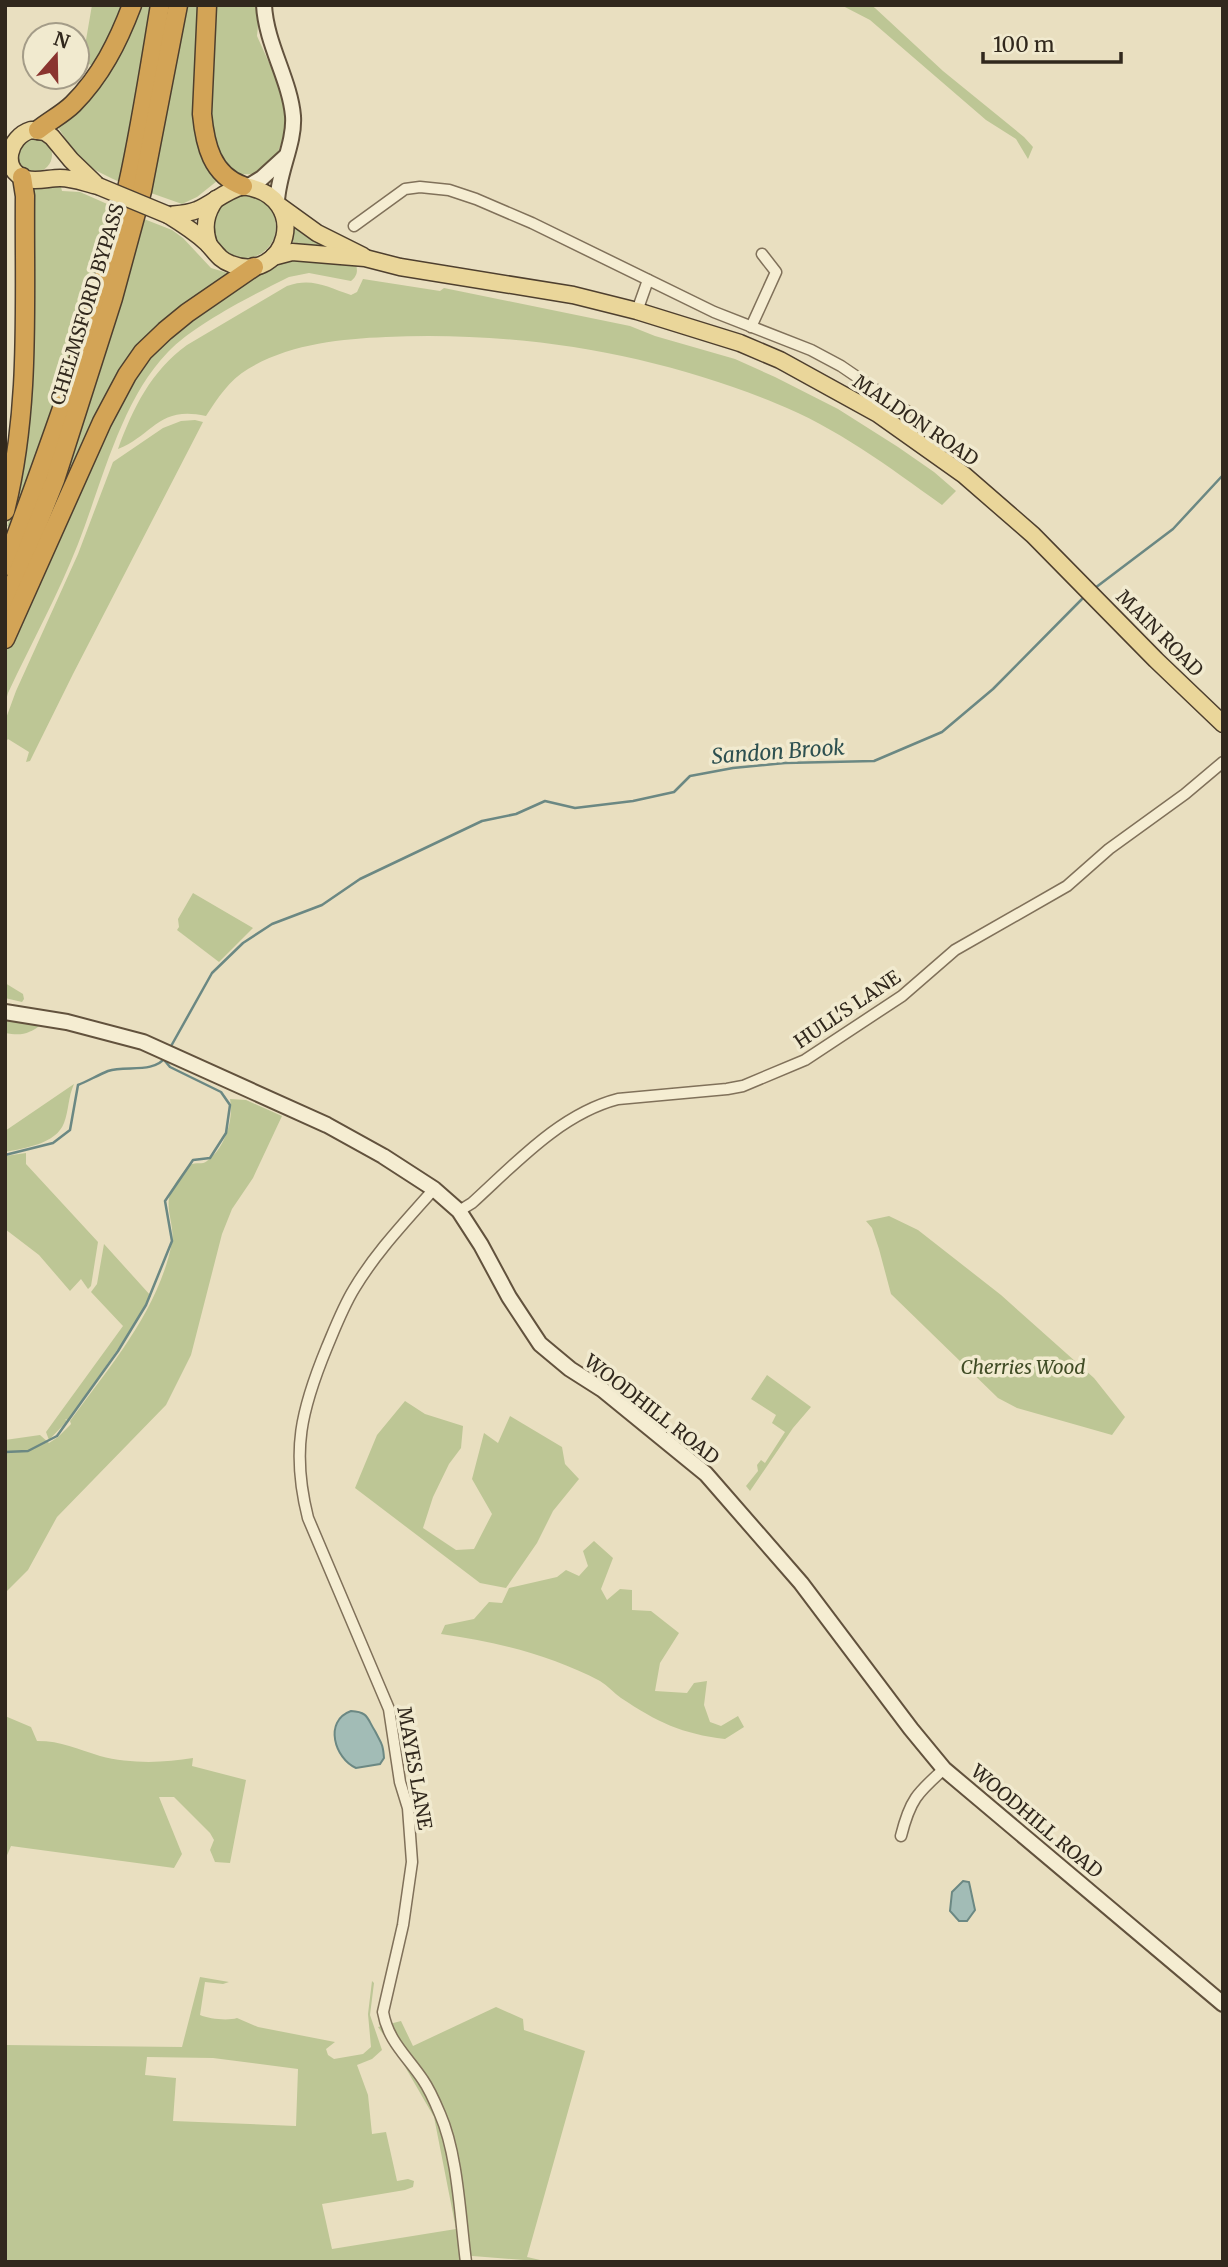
<svg xmlns="http://www.w3.org/2000/svg" width="1228" height="2267" viewBox="0 0 1228 2267" font-family="Merriweather,serif">
<style>
.green{fill:#bdc695;fill-rule:evenodd}
.water{fill:#a2bcb6;stroke:#6b8883;stroke-width:2}
.lines{fill:none;stroke-linecap:round;stroke-linejoin:round}
.stream{stroke:#6b8883;stroke-width:2.5}
.street-casing{stroke:#80715a;stroke-width:13}
.secondary-casing{stroke:#62523d;stroke-width:18}
.primary-casing{stroke:#4e3f2e;stroke-width:19}
.highway-casing{stroke:#4e3f2e;stroke-width:21}
.street{stroke:#f5edd2;stroke-width:10}
.secondary{stroke:#f5edd2;stroke-width:14}
.primary{stroke:#ead69a;stroke-width:16}
.highway{stroke:#d3a456;stroke-width:18}
.primary-bridge-casing{stroke:#4e3f2e;stroke-width:19;stroke-linecap:butt}
.primary-bridge{stroke:#ead69a;stroke-width:16}
.labels{text-anchor:middle;stroke-width:7;stroke-linejoin:round;paint-order:stroke}
.street-label{font-size:19px;fill:#31281d;stroke:#f1eacf}
.park-label{font-size:19px;font-style:italic;fill:#404c25;stroke:#f1eacf}
.water-label{font-size:21px;font-style:italic;fill:#2d5050;stroke:#f1eacf}
</style>
<rect width="100%" height="100%" fill="#e9dfc0"/>
<g class="green">
<polygon points="92,5 126,5 96,70 79,55 86,40"/>
<path d="M138 5H157L120 182C81 165 78 159 56 124Z"/>
<polygon points="188,5 202,5 206,160 217,181 197,197 182,204 151,193"/>
<path d="M217 5H260L257 36 285 98 287 128 276 157 257 173C247 175 235 176 227 167 200 136 215 45 217 5Z"/>
<polygon points="841,5 871,5 875,8 943,71 1024,137 1033,147 1028,159 1016,139 986,120 870,20"/>
<circle cx="35" cy="155" r="17"/>
<polygon points="28,187 61,187 62,191 80,192 114,207 77,340 12,528 7,526 19,485"/>
<circle cx="245" cy="227" r="31"/>
<polygon points="144,219 172,230 183,238 211,268 231,274 145,342 41,548 55,495 115,317"/>
<polygon points="295,227 343,253 292,242"/>
<path d="M303 257 356 264C358 272 357 276 351 281L309 273 289 277C253 295 195 324 168 352 121 400 102 483 78 544 58 595 31 644 8 693L5 704V654L36 589 92 460 128 387 146 361 166 338 221 296 289 260Z"/>
<path d="M363 279 440 291 444 288 630 326 655 336 735 359 775 377 838 409 898 447 934 472 956 491 942 505C889 467 836 427 775 403 652 353 519 331 386 337 340 339 289 344 248 369 229 380 218 398 206 416 159 405 153 435 118 449 133 408 151 371 187 345L287 286C312 277 327 287 351 295L357 292Z"/>
<polygon points="195,420 203,422 73,674 30,761 26,762 29,752 8,739 5,743 5,721 16,691 78,554 113,462 163,428 181,421"/>
<polygon points="193,893 253,928 219,962 177,930 179,927 178,919"/>
<polygon points="5,983 23,994 24,999 22,1002 5,998"/>
<path d="M5 1017 42 1024C29 1034 22 1036 5 1033Z"/>
<path d="M74 1084C68 1097 69 1110 64 1123 56 1144 25 1148 5 1152V1131Z"/>
<path d="M230 1099 246 1100 282 1116 253 1178 232 1209 222 1234 191 1355 166 1405 57 1517 28 1570 5 1593V1440L40 1435 49 1443 58 1437 71 1424 70 1421C110 1366 159 1310 172 1242 175 1226 165 1210 170 1194 173 1186 184 1169 192 1164 197 1162 202 1165 207 1161 225 1148 234 1120 230 1099Z"/>
<polygon points="26,1153 26,1164 98,1242 91,1286 88,1289 81,1279 70,1291 39,1255 5,1229 5,1156"/>
<polygon points="889,1216 918,1230 1001,1295 1094,1378 1125,1417 1112,1435 1017,1408 998,1398 891,1294 879,1249 872,1228 866,1221"/>
<polygon points="104,1244 151,1296 129,1333 68,1420 65,1419 67,1421 49,1440 46,1432 123,1326 91,1292 97,1284"/>
<polygon points="767,1375 811,1407 793,1428 750,1491 746,1486 758,1471 757,1465 761,1460 765,1463 785,1432 772,1423 776,1415 751,1399"/>
<polygon points="405,1401 425,1414 463,1426 461,1448 449,1464 433,1497 423,1528 456,1550 474,1549 492,1514 472,1479 484,1433 498,1443 510,1416 562,1447 565,1464 579,1479 553,1511 537,1543 506,1588 480,1583 355,1488 377,1435"/>
<path d="M594 1541 613 1558 601 1589 607 1600 620 1589 632 1590V1610L651 1611 679 1633 660 1663 655 1691 687 1693 694 1683 707 1681 704 1705 710 1722 721 1726 738 1716 744 1727 725 1739C682 1734 657 1722 621 1698 614 1693 608 1686 600 1681 550 1655 497 1642 441 1634L445 1625 474 1619 489 1602 502 1603 509 1588 557 1577 566 1570 579 1576 588 1566 583 1551Z"/>
<path d="M5 1716 31 1727 37 1741C62 1741 77 1749 100 1756 130 1764 164 1763 193 1758L192 1766 246 1780 230 1863 215 1862 210 1850 214 1840 210 1833 174 1797H159L182 1854 174 1868 11 1846 5 1860Z"/>
<path d="M200 1977 229 1982 223 1984 205 1982 200 2015C209 2019 228 2021 237 2018L258 2027 335 2042 326 2049 328 2055 334 2059 363 2054 371 2047 368 2014 372 1981 374 1983 370 2015 382 2050 372 2059 357 2065 368 2095 372 2134 386 2132 397 2181 408 2179 414 2181 413 2187 405 2190 322 2204 332 2249 456 2229 434 2117 400 2058 378 2027 401 2021 413 2046 496 2007 523 2019 524 2030 585 2051 527 2257 549 2262 460 2255V2262H5V2045L182 2047ZM147 2057 213 2058 298 2069 296 2126 173 2121 176 2078 145 2075Z"/>
</g>
<g class="water">
<path d="M351 1711C369 1712 367 1719 375 1731 381 1743 383 1743 384 1758L380 1764 356 1768C335 1759 323 1721 351 1711Z"/>
<polygon points="963,1881 969,1882 975,1910 967,1921 959,1921 950,1911 952,1892"/>
</g>
<g class="lines">
<g class="stream">
<polyline points="1095,588 1173,529 1223,475"/>
<polyline points="170,1048 212,973 243,943 272,924 322,905 360,879 482,821 516,814 545,801 575,808 633,801 674,792 690,776 733,768 785,763 874,761 942,732 993,689 1084,597"/>
<path d="M5 1155 53 1143 70 1130 78 1085C88 1081 98 1075 108 1071 126 1065 153 1074 166 1057"/>
<polyline points="5,1452 28,1451 57,1436 118,1351 146,1305 172,1241 165,1201 193,1160 210,1158 226,1133 230,1105 221,1092 170,1067 165,1061"/>
</g>
<g class="street-casing">
<g id="street">
<polyline points="354,226 405,189 420,187 449,190 476,199 532,223 714,312 811,350 841,366 907,411"/>
<polyline points="637,311 648,280"/>
<polyline points="751,327 776,272 762,254"/>
<path d="M434 1189C406 1221 376 1252 354 1289 343 1307 335 1328 327 1347 301 1410 291 1451 308 1518L389 1709 400 1782 408 1808 412 1862 403 1925 383 2012C388 2041 407 2056 423 2080 430 2090 435 2102 440 2114 458 2155 460 2217 466 2262"/>
<path d="M459 1211 472 1203C515 1164 560 1114 618 1099L727 1089 743 1086 805 1060 902 996 955 950 1067 886 1109 849 1185 794 1223 762"/>
<path d="M901 1836C910 1800 917 1793 944 1769"/>
</g>
</g>
<g class="secondary-casing">
<g id="secondary">
<path d="M264 5C266 44 290 80 293 116 295 143 278 173 277 202"/>
<polyline points="249,186 262,178 285,157"/>
<polyline points="5,1012 67,1022 143,1042 327,1125 383,1156 434,1189 459,1211 481,1245 509,1297 540,1344 570,1369 603,1390 706,1474 801,1583 911,1729 944,1769 1223,2004"/>
</g>
</g>
<g class="primary-casing">
<g id="primary">
<path d="M31 130 45 132 52 137 71 160 98 186C85 183 73 178 60 178 49 178 37 182 26 179 0 170 8 137 31 130Z"/>
<path d="M243 186C314 196 286 286 231 264 219 260 215 251 207 243 195 232 181 223 168 215 178 214 187 214 197 210 213 203 225 191 243 186Z"/>
<polyline points="281,207 317,233 363,256"/>
<path d="M209 245C203 228 205 214 216 199"/>
<polyline points="273,257 292,252 365,258 400,267 573,295 637,311 740,343 780,360 878,414 964,475 1033,535 1156,660 1223,724"/>
</g>
</g>
<g class="highway-casing">
<g id="highway">
<path d="M207 5 202 114C205 145 212 175 243 186"/>
<path d="M38 130C49 121 63 114 73 104 101 76 118 42 132 5"/>
<path d="M5 511C31 408 24 301 25 196L22 177"/>
<path d="M5 566C51 441 99 314 128 184 141 125 150 65 160 5"/>
<polyline points="5,606 55,480 113,298 142,191 178,5"/>
<polyline points="5,639 102,422 127,375 143,352 165,331 187,313 254,267"/>
</g>
</g>
<use href="#street" class="street"/>
<use href="#secondary" class="secondary"/>
<use href="#primary" class="primary"/>
<use href="#highway" class="highway"/>
<g class="primary-bridge-casing">
<polyline id="primary-bridge" points="98,186 168,215"/>
</g>
<use href="#primary-bridge" class="primary-bridge"/>
</g>
<g class="labels">
<g class="street-label">
<text transform="translate(87 304) rotate(-73)" y="7">CHELMSFORD BYPASS</text>
<text transform="translate(916 420) rotate(34)" y="7">MALDON ROAD</text>
<text transform="translate(1160 633) rotate(45)" y="7">MAIN ROAD</text>
<text transform="translate(847 1009) rotate(-34)" y="7">HULL'S LANE</text>
<text transform="translate(652 1409) rotate(38)" y="7">WOODHILL ROAD</text>
<text transform="translate(415 1768) rotate(80)" y="7">MAYES LANE</text>
<text transform="translate(1037 1821) rotate(40)" y="7">WOODHILL ROAD</text>
</g>
<g class="park-label">
<text x="1023" y="1374">Cherries Wood</text>
</g>
<g class="water-label">
<text transform="translate(778 752) rotate(-4)" y="7">Sandon Brook</text>
</g>
</g>
<rect width="1228" height="2267" fill="none" stroke="#31281d" stroke-width="14"/>
<g transform="translate(56 56) rotate(20)"><circle r="33" fill="#f1eacf" stroke="#a49c88" stroke-width="2"/>
<path d="M0-5L12 26L0 18L-12 26Z" fill="#8a342f"/>
<text y="-10" font-size="19" font-weight="bold" text-anchor="middle" fill="#31281d">N</text>
</g>
<path d="M983 52v10h138v-10" fill="none" stroke="#31281d" stroke-width="3.5"/>
<text x="993" y="52" font-size="21" fill="#31281d" stroke="#f1eacf" stroke-width="5" paint-order="stroke">100 m</text>
</svg>
